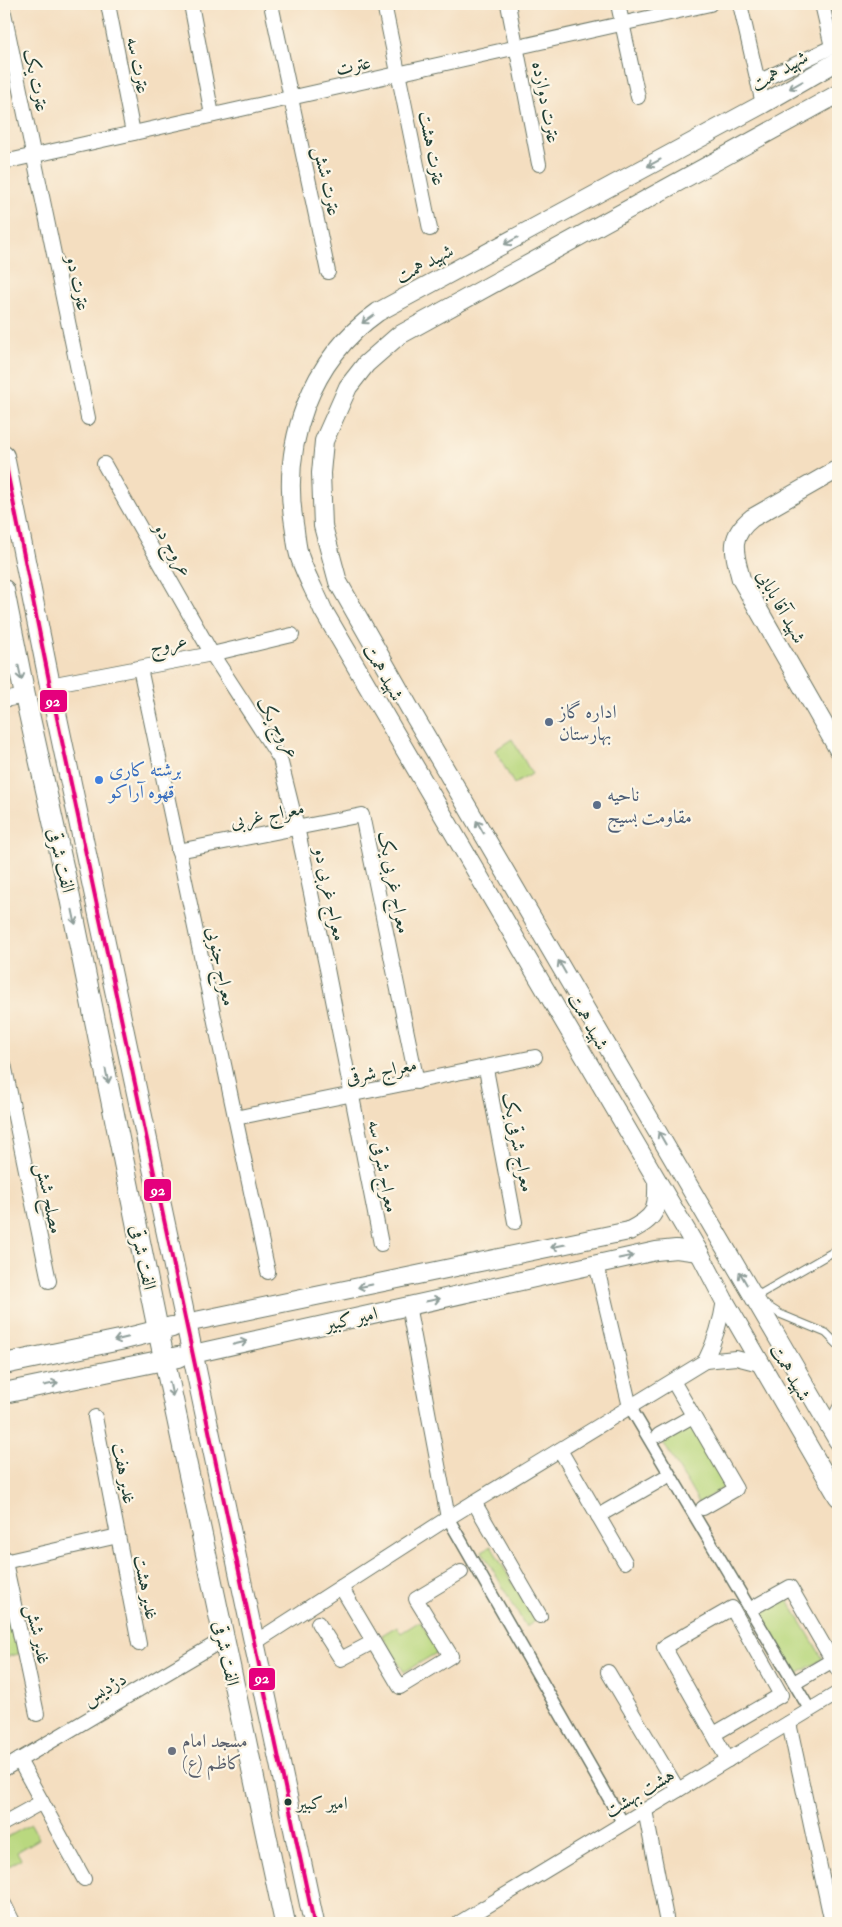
<svg xmlns="http://www.w3.org/2000/svg" width="842" height="1927" viewBox="0 0 842 1927" font-family="'IM FELL Double Pica',Amiri,serif">
<style>
.green{fill:#b9d87f;stroke:#6c8a5a}
.lines{fill:none;stroke-linecap:round;stroke-linejoin:round}
.service-casing{stroke:#6a7565;stroke-width:9}
.pedestrian-casing{stroke:#6a7565;stroke-width:14}
.minor-casing{stroke:#6a7565;stroke-width:16}
.tertiary-casing{stroke:#6a7565;stroke-width:20}
.secondary-casing{stroke:#6a7565;stroke-width:22}
.service{stroke:#fff;stroke-width:7}
.pedestrian{stroke:#fff;stroke-width:11}
.minor{stroke:#fff;stroke-width:14}
.tertiary{stroke:#fff;stroke-width:18}
.secondary{stroke:#fff;stroke-width:20}
.bus-1-casing{stroke:#fcf5e5;stroke-width:8}
.bus-1{stroke:#e5007d;stroke-width:4}
.oneway{stroke:#8f9e9a}
.service-dot{fill:#5c6f8a;stroke:#fcf5e5;stroke-width:2}
.shop-dot{fill:#3f7fe0;stroke:#fcf5e5;stroke-width:2}
.worship-dot{fill:#6b7280;stroke:#fcf5e5;stroke-width:2}
.bus-dot{fill:#1f3d34;stroke:#fcf5e5;stroke-width:2}
.labels{text-anchor:middle;stroke-width:4.5;stroke-linejoin:round;paint-order:stroke}
.bus-label{font-size:18px;fill:#1f3d34;stroke:#fcf5e5;text-anchor:start}
.street-label{font-size:19px;fill:#1f3d34;stroke:#fcf5e5}
.service-label{font-size:19px;fill:#4e5e75;stroke:#fcf5e5;text-anchor:start}
.shop-label{font-size:19px;fill:#366cbe;stroke:#fcf5e5;text-anchor:start}
.worship-label{font-size:19px;fill:#5b616d;stroke:#fcf5e5;text-anchor:start}
.line-badge{stroke:#fcf5e5;stroke-width:2}
.badge-label{font-size:14px;text-anchor:middle;font-weight:bold;fill:#fff}
</style>
<rect width="100%" height="100%" fill="#fcf5e5"/>
<filter id="ink" filterUnits="userSpaceOnUse"><feTurbulence type="fractalNoise" baseFrequency=".02" numOctaves="2"/><feDisplacementMap in="SourceGraphic" scale="10" xChannelSelector="R" yChannelSelector="G"/><feConvolveMatrix kernelMatrix="1 2 1 2 8 2 1 2 1" color-interpolation-filters="sRGB"/></filter>
<filter id="wash" filterUnits="userSpaceOnUse"><feTurbulence type="fractalNoise" baseFrequency=".0096" numOctaves="4" result="noise"/><feDisplacementMap in="SourceGraphic" scale="20" xChannelSelector="R" yChannelSelector="G"/><feGaussianBlur stdDeviation="1.12" result="paint"/><feColorMatrix in="noise" values="0 0 0 0 0 0 0 0 0 0 0 0 0 0 0 0 0 1.4 0 .05"/><feComposite in="paint" operator="in"/></filter>
<g filter="url(#wash)">
<rect width="100%" height="100%" fill="#f4dec0"/>
<g class="green">
<polygon points="512,739 532,774 514,784 495,750"/>
<polygon points="690,1425 726,1486 699,1503 663,1442"/>
<polygon points="491,1546 535,1621 526,1627 482,1551"/>
<polygon points="787,1598 823,1659 795,1675 759,1614"/>
<polygon points="11,1613 19,1654 4,1657 4,1615"/>
<polygon points="420,1621 438,1652 404,1672 382,1635 397,1626 401,1633"/>
<polygon points="31,1824 39,1839 17,1852 21,1859 4,1869 4,1839"/>
</g>
</g>
<g filter="url(#ink)">
<g class="lines">
<g class="service-casing">
<g id="service">
<polyline points="755,1297 838,1249"/>
<polyline points="763,1303 780,1314 826,1333 838,1345"/>
<polyline points="829,1421 838,1404"/>
</g>
</g>
<g class="pedestrian-casing">
<g id="pedestrian">
<polyline points="630,1407 810,1710"/>
<polyline points="448,1518 623,1823"/>
</g>
</g>
<g class="minor-casing">
<g id="minor">
<polyline points="108,4 133,133"/>
<polyline points="191,4 212,115"/>
<polyline points="271,4 328,272"/>
<polyline points="384,4 430,229"/>
<polyline points="508,4 539,164"/>
<polyline points="618,4 638,97"/>
<polyline points="740,4 763,104"/>
<polyline points="4,13 88,418"/>
<polyline points="758,82 832,47 822,4"/>
<polyline points="4,162 710,4"/>
<polyline points="104,464 212,654 280,759 297,827 327,969 381,1244"/>
<polyline points="140,668 268,1272"/>
<polyline points="50,685 212,654 292,635"/>
<polyline points="4,700 25,696"/>
<polyline points="178,851 362,815 417,1082"/>
<polyline points="4,1064 49,1281"/>
<polyline points="486,1069 515,1222"/>
<polyline points="235,1118 535,1057"/>
<polyline points="596,1264 630,1407"/>
<path d="M724 1300C721 1322 715 1341 705 1361L736 1358 763 1365"/>
<polyline points="408,1305 448,1518"/>
<polyline points="673,1381 736,1489 703,1508"/>
<polyline points="95,1417 139,1644"/>
<polyline points="659,1435 693,1416"/>
<polyline points="560,1450 625,1562"/>
<polyline points="474,1502 540,1616"/>
<polyline points="598,1516 664,1478"/>
<polyline points="4,1557 37,1714"/>
<polyline points="4,1562 118,1536"/>
<polyline points="341,1587 400,1687 451,1656 416,1599 461,1572"/>
<polyline points="756,1606 790,1587 838,1670"/>
<polyline points="318,1623 341,1659 373,1642"/>
<polyline points="254,1643 448,1518 705,1361"/>
<polyline points="608,1672 678,1790"/>
<polyline points="799,1680 833,1660"/>
<polyline points="789,1723 832,1923"/>
<polyline points="714,1734 781,1695 732,1608 664,1647 728,1760"/>
<polyline points="19,1760 84,1879"/>
<polyline points="4,1769 224,1639"/>
<polyline points="645,1810 667,1923"/>
<polyline points="4,1823 42,1802"/>
<polyline points="4,1904 12,1920"/>
<polyline points="459,1923 838,1693"/>
</g>
</g>
<g class="tertiary-casing">
<g id="tertiary">
<path d="M838 61 763 104 378 312C310 360 281 443 294 524 296 535 296 547 300 558 306 576 316 593 323 610L699 1252 724 1300 838 1497"/>
<polyline points="838,94 398,336 366,364 348,387 324,441 321,473 323,526 338,582 409,707 838,1441"/>
<path d="M838 469 752 518C728 537 734 552 741 579L838 749"/>
<path d="M186 1323 629 1231C656 1217 658 1211 657 1181"/>
<polyline points="193,1354 656,1251 676,1249 699,1252"/>
</g>
</g>
<g class="secondary-casing">
<g id="secondary">
<polyline points="4,456 50,685 314,1923"/>
<polyline points="4,590 25,696 69,893 158,1330 285,1923"/>
<polyline points="4,1364 120,1340 172,1327"/>
<polyline points="4,1393 178,1357"/>
</g>
</g>
<use href="#service" class="service"/>
<use href="#pedestrian" class="pedestrian"/>
<use href="#minor" class="minor"/>
<use href="#tertiary" class="tertiary"/>
<use href="#secondary" class="secondary"/>
<g class="bus-1-casing">
<polyline id="bus-1" points="4,456 50,685 314,1923"/>
</g>
<use href="#bus-1" class="bus-1"/>
</g>
<defs><path id="oneway-shaft" d="M-6 0H5M1.5-3L5.5 0L1.5 3" fill="none" stroke-width="1.6" stroke-linecap="round" stroke-linejoin="round" transform="scale(1.25)"/></defs>
<g class="oneway">
<use href="#oneway-shaft" transform="translate(796 85) rotate(150)"/>
<use href="#oneway-shaft" transform="translate(654 163) rotate(152)"/>
<use href="#oneway-shaft" transform="translate(511 241) rotate(152)"/>
<use href="#oneway-shaft" transform="translate(368 319) rotate(144)"/>
<use href="#oneway-shaft" transform="translate(20 673) rotate(78)"/>
<use href="#oneway-shaft" transform="translate(480 827) rotate(-120)"/>
<use href="#oneway-shaft" transform="translate(74 917) rotate(78)"/>
<use href="#oneway-shaft" transform="translate(562 967) rotate(-120)"/>
<use href="#oneway-shaft" transform="translate(107 1076) rotate(78)"/>
<use href="#oneway-shaft" transform="translate(662 1138) rotate(-120)"/>
<use href="#oneway-shaft" transform="translate(558 1246) rotate(168)"/>
<use href="#oneway-shaft" transform="translate(626 1257) rotate(-12)"/>
<use href="#oneway-shaft" transform="translate(743 1278) rotate(-120)"/>
<use href="#oneway-shaft" transform="translate(365 1286) rotate(168)"/>
<use href="#oneway-shaft" transform="translate(433 1300) rotate(-12)"/>
<use href="#oneway-shaft" transform="translate(121 1339) rotate(167)"/>
<use href="#oneway-shaft" transform="translate(240 1343) rotate(-13)"/>
<use href="#oneway-shaft" transform="translate(51 1384) rotate(-12)"/>
<use href="#oneway-shaft" transform="translate(171 1389) rotate(78)"/>
</g>
</g>
<g class="service-dot">
<circle cx="549" cy="722" r="5"/>
<circle cx="597" cy="805" r="5"/>
</g>
<circle class="shop-dot" cx="99" cy="780" r="5"/>
<circle class="worship-dot" cx="172" cy="1751" r="5"/>
<circle class="bus-dot" cx="288" cy="1802" r="4.5"/>
<g class="labels">
<g class="bus-label">
<text x="297" y="1809">امیر کبیر</text>
</g>
<g class="street-label">
<text transform="translate(139 65) rotate(79)" y="7">عترت سه</text>
<text transform="translate(353 65) rotate(-13)" y="7">عترت</text>
<text transform="translate(779 70) rotate(-30)" y="7">شهید همت</text>
<text transform="translate(37 80) rotate(78)" y="7">عترت یک</text>
<text transform="translate(547 102) rotate(79)" y="7">عترت دوازده</text>
<text transform="translate(433 148) rotate(79)" y="7">عترت هشت</text>
<text transform="translate(328 181) rotate(78)" y="7">عترت شش</text>
<text transform="translate(424 263) rotate(-28)" y="7">شهید همت</text>
<text transform="translate(79 283) rotate(78)" y="7">عترت دو</text>
<text transform="translate(174 549) rotate(60)" y="7">عروج دو</text>
<text transform="translate(782 606) rotate(61)" y="7">شهید آقا بابایی</text>
<text transform="translate(168 643) rotate(-11)" y="7">عروج</text>
<text transform="translate(384 672) rotate(60)" y="7">شهید همت</text>
<text transform="translate(279 727) rotate(60)" y="7">عروج یک</text>
<text transform="translate(267 814) rotate(-11)" y="7">معراج غربی</text>
<text transform="translate(62 860) rotate(77)" y="7">الفت شرقی</text>
<text transform="translate(395 882) rotate(79)" y="7">معراج غربی یک</text>
<text transform="translate(331 894) rotate(78)" y="7">معراج غربی دو</text>
<text transform="translate(222 966) rotate(78)" y="7">معراج جنوبی</text>
<text transform="translate(589 1021) rotate(60)" y="7">شهید همت</text>
<text transform="translate(381 1070) rotate(-11)" y="7">معراج شرقی</text>
<text transform="translate(519 1142) rotate(79)" y="7">معراج شرقی یک</text>
<text transform="translate(384 1166) rotate(79)" y="7">معراج شرقی سه</text>
<text transform="translate(50 1198) rotate(78)" y="7">مصلح شش</text>
<text transform="translate(144 1257) rotate(78)" y="7">الفت شرقی</text>
<text transform="translate(351 1318) rotate(-13)" y="7">امیر کبیر</text>
<text transform="translate(791 1372) rotate(60)" y="7">شهید همت</text>
<text transform="translate(125 1473) rotate(79)" y="7">غدیر هفت</text>
<text transform="translate(147 1587) rotate(79)" y="7">غدیر هشت</text>
<text transform="translate(39 1634) rotate(78)" y="7">غدیر شش</text>
<text transform="translate(227 1653) rotate(78)" y="7">الفت شرقی</text>
<text transform="translate(104 1688) rotate(-30)" y="7">دژدیس</text>
<text transform="translate(639 1792) rotate(-31)" y="7">هشت بهشت</text>
</g>
<g class="service-label">
<text x="559" y="718">اداره گاز<tspan x="559" dy="22">بهارستان</tspan></text>
<text x="607" y="801">ناحیه<tspan x="607" dy="22">مقاومت بسیج</tspan></text>
</g>
<g class="shop-label">
<text x="109" y="776">برشته کاری<tspan x="109" dy="22">قهوه آراکو</tspan></text>
</g>
<g class="worship-label">
<text x="182" y="1747">مسجد امام<tspan x="182" dy="22">کاظم (ع)</tspan></text>
</g>
</g>
<g class="line-badge">
<rect x="39" y="689" width="29" height="24" rx="5" fill="#e5007d"/>
<rect x="143" y="1178" width="29" height="24" rx="5" fill="#e5007d"/>
<rect x="248" y="1667" width="28" height="24" rx="5" fill="#e5007d"/>
</g>
<g class="badge-label">
<text x="53" y="706">92</text>
<text x="158" y="1195">92</text>
<text x="262" y="1683">92</text>
</g>
<rect width="842" height="1927" fill="none" stroke="#fcf5e5" stroke-width="20"/>
</svg>
